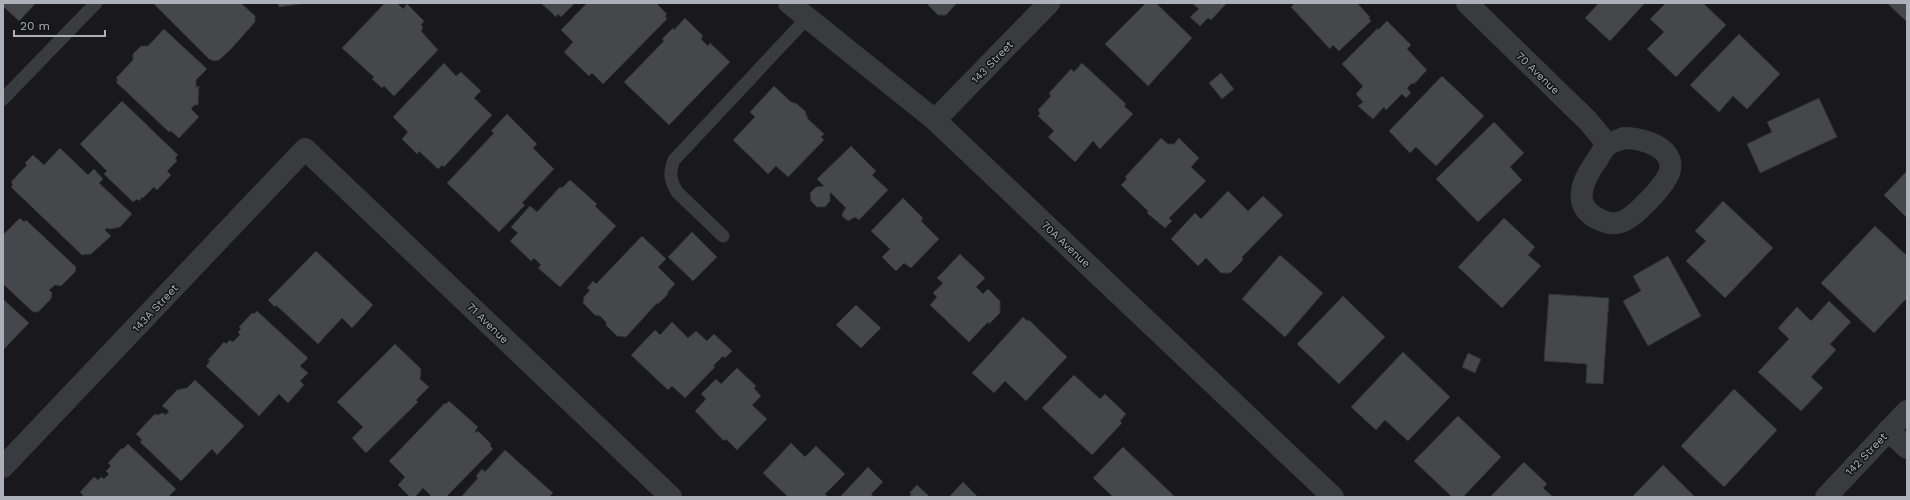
<svg xmlns="http://www.w3.org/2000/svg" width="1910" height="500" viewBox="0 0 1910 500" font-family="'Work Sans',sans-serif">
<style>
.building{fill:#46474b;stroke:#333337}
.lines{fill:none;stroke-linecap:round;stroke-linejoin:round}
.service{stroke:#3a3b3f;stroke-width:13}
.minor{stroke:#3a3b3f;stroke-width:22}
.labels{text-anchor:middle;stroke-width:3;stroke-linejoin:round;paint-order:stroke}
.street-label{font-size:11px;fill:#acb1b9;stroke:#141416}
</style>
<rect width="100%" height="100%" fill="#19191b"/>
<g class="building">
<polygon points="3,3 36,3 19,21 3,6"/>
<polygon points="153,3 241,3 255,16 255,22 231,49 219,60 214,61 209,59"/>
<polygon points="278,3 306,3 279,7"/>
<polygon points="385,3 397,3 403,9 407,4 424,21 421,25 423,27 421,31 438,50 394,96 384,86 382,88 372,79 374,77 342,48"/>
<polygon points="541,3 575,3 561,17 558,14 556,17"/>
<polygon points="587,3 656,3 667,14 665,16 667,19 603,84 592,73 589,76 564,52 573,42 561,30"/>
<polygon points="926,3 957,3 946,15 938,15"/>
<polygon points="1146,3 1156,3 1192,38 1148,86 1105,44"/>
<polygon points="1192,3 1227,3 1211,20 1208,18 1200,26 1190,17 1199,9"/>
<polygon points="1295,3 1357,3 1370,17 1369,19 1371,21 1339,51 1333,45 1330,49 1291,7"/>
<polygon points="1599,3 1645,3 1610,41 1585,18"/>
<polygon points="1666,3 1703,3 1726,25 1676,77 1647,49 1664,32 1650,19"/>
<polygon points="1887,3 1907,3 1907,22"/>
<polygon points="685,18 703,36 701,39 708,46 710,43 730,62 669,125 624,82 664,41 662,39 673,28 674,30"/>
<polygon points="1387,21 1411,45 1407,49 1427,70 1414,84 1412,83 1407,88 1411,93 1406,98 1402,94 1386,110 1384,107 1373,119 1358,106 1363,102 1356,94 1363,86 1342,64 1378,28 1378,30"/>
<polygon points="164,29 207,69 196,80 196,87 199,86 198,105 194,105 191,109 199,117 179,138 171,131 169,132 116,82 118,80 116,78 133,60 133,54 141,46 148,46"/>
<polygon points="1739,34 1780,74 1747,109 1733,96 1719,112 1690,85"/>
<polygon points="444,63 456,76 461,72 481,91 474,98 492,115 444,167 442,165 438,169 419,151 417,154 402,139 408,132 393,117"/>
<polygon points="1082,63 1126,104 1124,106 1133,114 1100,149 1093,141 1075,162 1048,137 1054,131 1038,116 1040,113 1038,110 1051,96 1049,93 1071,69 1074,72"/>
<polygon points="1221,73 1234,89 1222,99 1209,83"/>
<polygon points="1442,76 1484,116 1436,166 1416,147 1410,153 1389,131"/>
<polygon points="774,86 791,102 797,104 805,111 808,119 824,134 821,137 824,140 788,177 776,166 768,174 733,140 755,117 750,112"/>
<polygon points="1819,98 1837,137 1760,173 1747,144 1772,132 1767,122"/>
<polygon points="122,101 178,155 175,158 177,161 167,171 171,175 157,190 154,187 143,198 142,197 139,201 137,199 133,202 104,174 107,171 80,144"/>
<polygon points="507,114 537,144 533,148 554,169 522,203 525,205 499,232 447,183 494,133 491,131"/>
<polygon points="1494,122 1524,153 1510,167 1522,180 1478,222 1436,179"/>
<polygon points="1161,138 1168,144 1174,144 1179,138 1199,158 1191,167 1206,181 1169,218 1172,221 1165,228 1147,213 1148,211 1121,185 1127,179 1125,177"/>
<polygon points="851,146 876,171 872,175 888,190 859,220 855,217 848,221 842,216 843,212 846,208 830,192 830,201 825,207 817,207 811,201 810,193 816,187 824,186 817,179"/>
<polygon points="60,148 88,175 94,169 103,179 99,183 132,214 120,227 110,229 106,228 105,230 111,236 91,254 82,255 11,187 13,185 11,182 27,165 25,163 33,155 44,165"/>
<polygon points="1907,171 1907,218 1884,195"/>
<polygon points="570,180 597,204 595,206 616,226 560,287 538,268 541,265 534,258 531,261 510,241 518,233 511,227 530,206 537,212 560,187 562,188"/>
<polygon points="1228,191 1248,211 1263,196 1283,215 1242,257 1243,260 1230,273 1221,273 1206,258 1198,266 1171,239 1195,213 1201,219"/>
<polygon points="903,198 923,218 921,221 939,239 911,268 904,263 896,271 882,257 890,249 871,231"/>
<polygon points="1723,201 1773,248 1725,298 1686,261 1706,241 1695,231"/>
<polygon points="20,218 24,222 26,220 76,267 75,272 61,286 55,285 49,290 52,293 51,299 38,312 33,312 3,284 3,235"/>
<polygon points="1504,218 1535,247 1528,255 1541,266 1502,308 1458,267"/>
<polygon points="1875,226 1907,256 1907,298 1874,333 1821,283"/>
<polygon points="692,232 717,257 693,281 668,257"/>
<polygon points="642,236 666,259 658,267 675,284 667,293 668,294 658,304 657,303 626,337 617,336 606,325 606,322 600,316 595,315 583,303 584,297 590,290 587,288 593,281 596,284"/>
<polygon points="316,251 373,305 352,328 342,318 318,344 276,305 275,307 268,300"/>
<polygon points="960,254 985,278 976,287 983,294 988,289 1000,301 1000,313 989,324 988,322 969,342 930,305 937,297 933,293 943,283 937,278"/>
<polygon points="1280,255 1323,293 1285,337 1242,299"/>
<polygon points="1668,256 1701,316 1648,346 1623,301 1641,291 1633,276"/>
<polygon points="1549,294 1609,298 1603,384 1586,383 1587,364 1544,361"/>
<polygon points="1343,296 1385,337 1339,384 1297,344"/>
<polygon points="3,299 29,323 3,350"/>
<polygon points="1829,301 1851,322 1830,344 1836,350 1811,377 1823,388 1801,411 1758,372 1789,339 1778,328 1797,307 1811,321"/>
<polygon points="856,305 881,328 861,348 836,325"/>
<polygon points="257,311 308,358 300,366 308,373 300,381 304,385 288,403 279,394 259,416 206,366 210,361 208,360 224,342 226,344 230,340 233,342 240,335 238,332 241,329 239,327 252,313 254,314"/>
<polygon points="1023,317 1027,321 1029,320 1067,357 1026,401 1005,381 994,393 972,373"/>
<polygon points="672,322 688,338 696,331 707,341 714,334 732,351 725,358 723,356 713,366 715,367 685,398 672,386 668,390 631,355 655,330 660,335"/>
<polygon points="395,344 421,369 420,379 429,387 416,400 418,402 366,453 352,438 363,427 337,402"/>
<polygon points="1403,352 1450,397 1408,441 1385,420 1376,430 1351,407"/>
<polygon points="1468,353 1481,359 1475,373 1462,367"/>
<polygon points="737,368 756,386 754,388 761,396 752,405 767,419 737,450 726,439 724,441 695,411 706,399 701,394 716,379 721,384"/>
<polygon points="1074,375 1100,399 1105,394 1126,414 1120,421 1122,423 1092,455 1042,408"/>
<polygon points="195,380 244,426 217,455 212,449 181,481 140,442 142,440 136,434 155,414 157,415 163,413 166,415 169,411 162,406 177,390 187,388"/>
<polygon points="1734,389 1777,430 1724,487 1681,446"/>
<polygon points="449,401 478,427 475,431 476,433 478,431 491,444 490,446 493,449 446,497 432,497 423,488 415,497 410,497 398,485 405,477 389,461 445,403 446,404"/>
<polygon points="1458,416 1501,457 1463,497 1452,497 1414,461"/>
<polygon points="791,443 805,457 816,446 845,474 825,494 828,497 788,497 763,473"/>
<polygon points="128,444 176,489 168,497 81,497 83,495 80,492 94,477 98,480 101,477 104,479 109,474 106,471 111,466 108,463 122,448 123,449"/>
<polygon points="1123,447 1174,496 1174,497 1113,497 1093,478"/>
<polygon points="505,450 553,493 549,497 461,497 478,478 476,476 482,469 485,472"/>
<polygon points="1524,462 1547,484 1543,488 1553,497 1490,497"/>
<polygon points="1663,465 1695,497 1632,497"/>
<polygon points="868,467 883,482 871,494 874,497 840,497"/>
<polygon points="963,482 978,497 949,497"/>
<polygon points="917,485 930,497 909,497 911,494 910,492"/>
</g>
<g class="lines">
<g class="service">
<polyline points="3,99 96,3"/>
<path d="M723 236 677 192C670 180 669 173 674 160L808 17"/>
</g>
<g class="minor">
<polyline points="789,3 935,120 1333,497"/>
<polyline points="1467,3 1588,121 1608,145"/>
<polyline points="935,120 1049,3"/>
<path d="M1624 138C1641 138 1675 147 1670 170 1667 184 1634 218 1621 222 1615 224 1608 223 1603 221 1570 209 1581 182 1597 160 1600 155 1603 149 1607 145 1611 142 1619 140 1624 138Z"/>
<polyline points="1888,430 1907,448"/>
<polyline points="3,467 305,149 671,497"/>
<polyline points="1826,497 1907,411"/>
</g>
</g>
<g class="labels">
<g class="street-label">
<text transform="translate(992 62) rotate(-46)" y="4">143 Street</text>
<text transform="translate(1538 73) rotate(44)" y="4">70 Avenue</text>
<text transform="translate(1066 244) rotate(43)" y="4">70A Avenue</text>
<text transform="translate(155 308) rotate(-47)" y="4">143A Street</text>
<text transform="translate(488 323) rotate(44)" y="4">71 Avenue</text>
<text transform="translate(1866 454) rotate(-46)" y="4">142 Street</text>
</g>
</g>
<rect width="1910" height="500" fill="none" stroke="#acb1b9" stroke-width="8"/>
<path d="M14 30v6h91v-6" fill="none" stroke="#acb1b9" stroke-width="2"/>
<text x="20" y="30" font-size="12" fill="#acb1b9" stroke="#141416" stroke-width="3" paint-order="stroke">20 m</text>
</svg>
